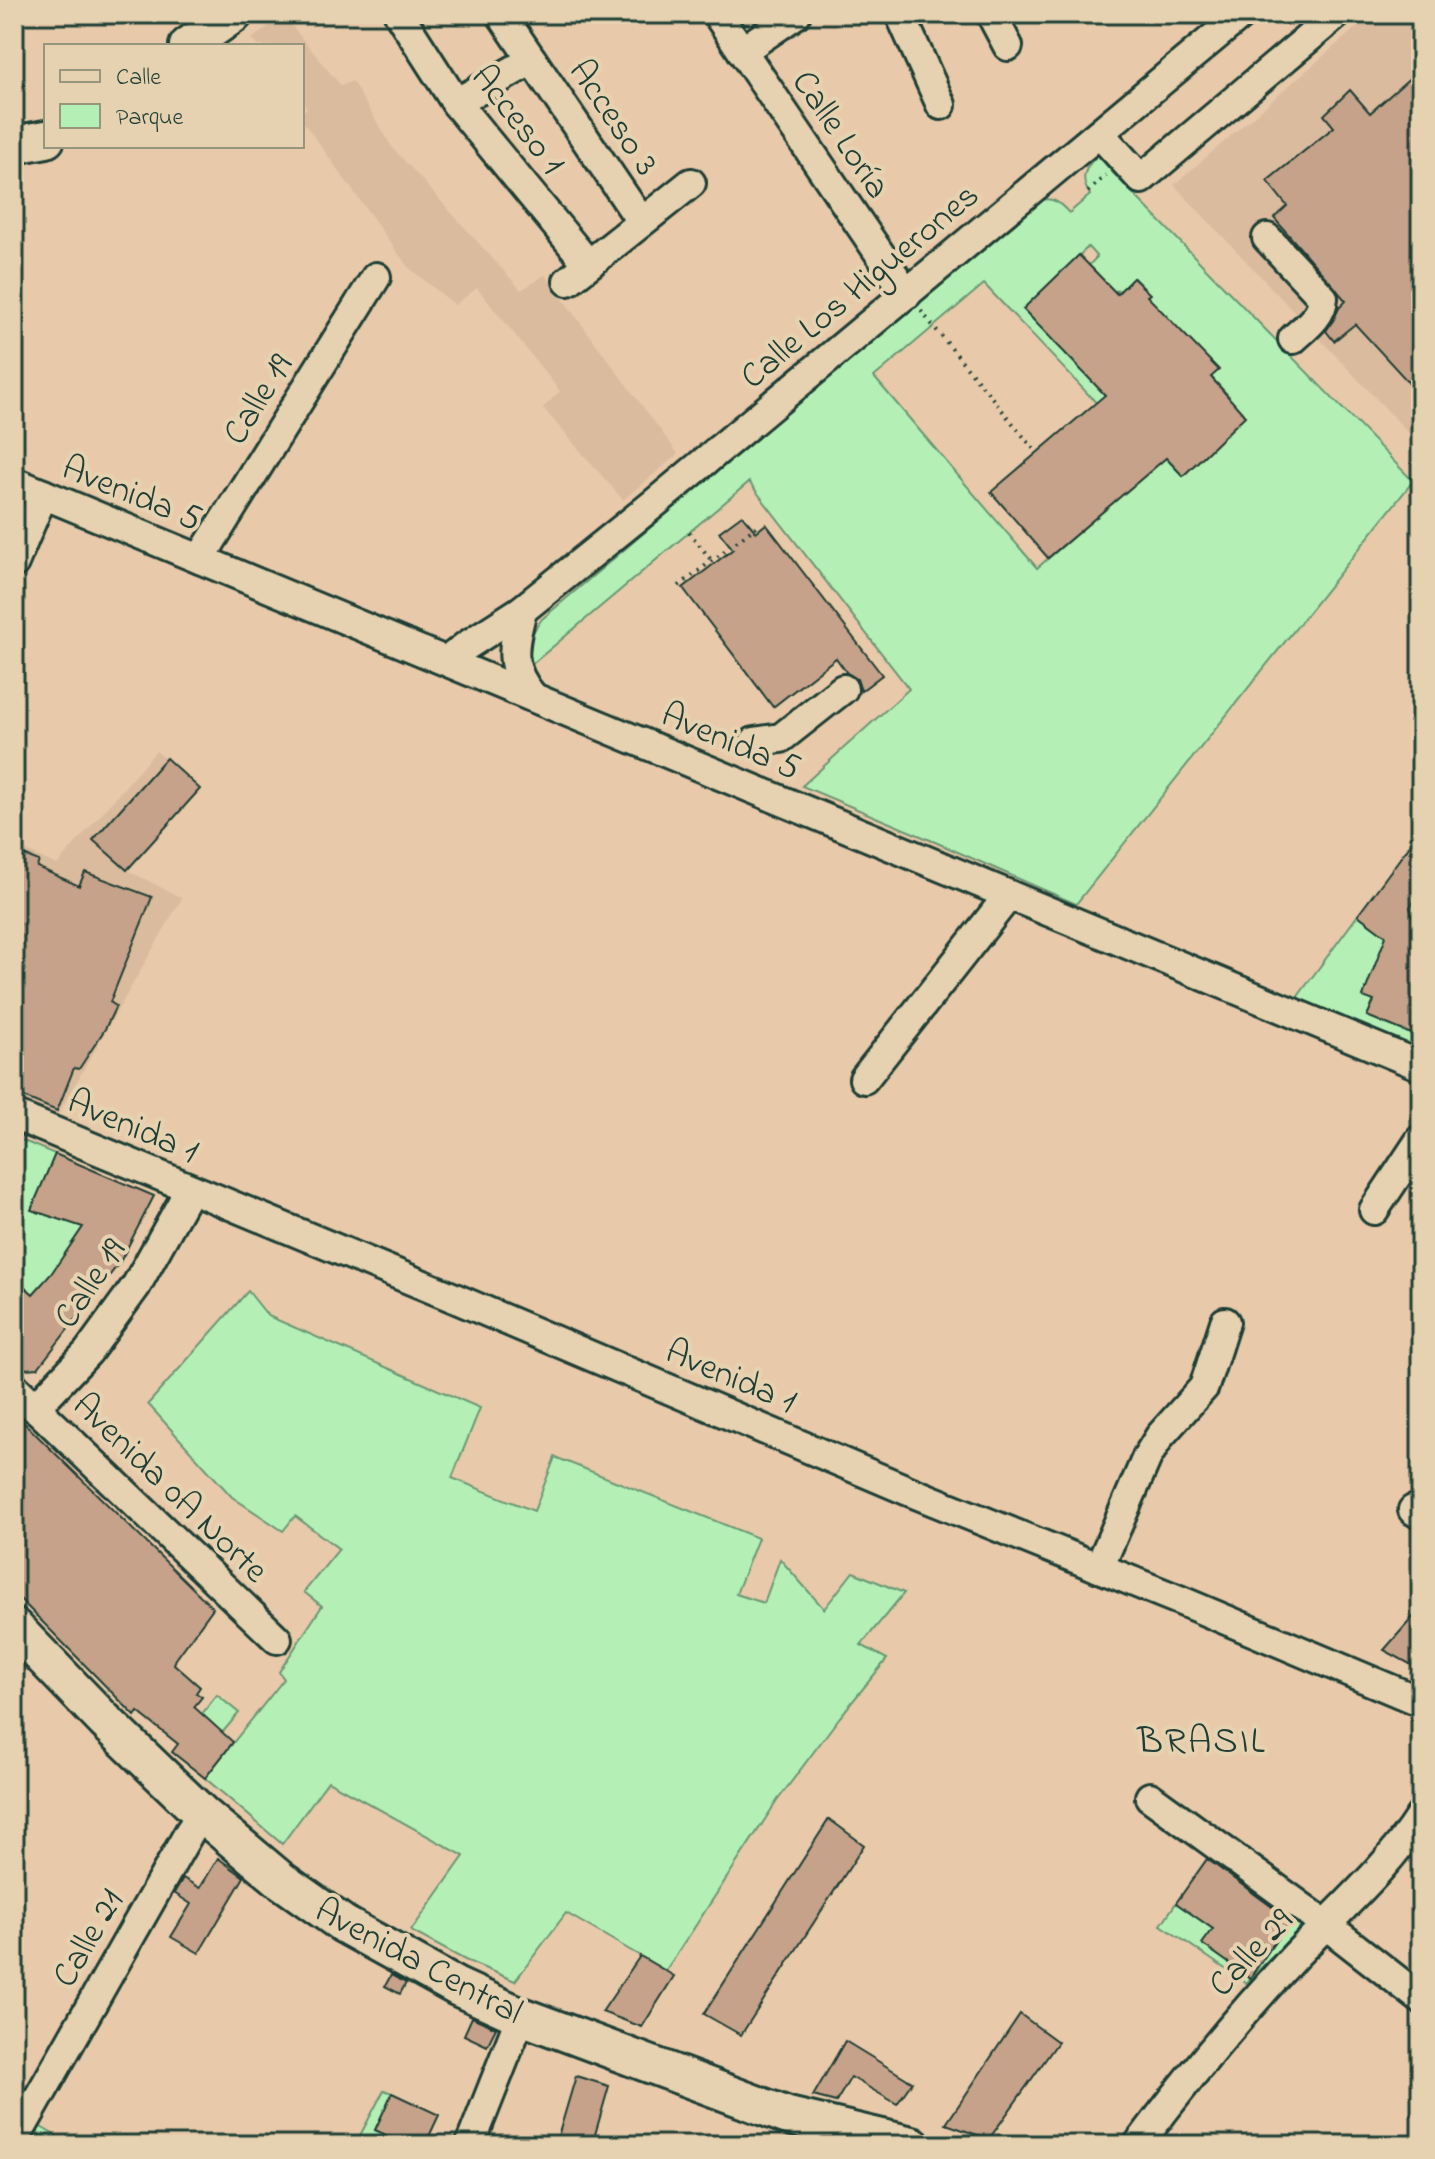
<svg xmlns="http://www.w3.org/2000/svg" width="1435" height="2159" viewBox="0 0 1435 2159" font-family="'Indie Flower',sans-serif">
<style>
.built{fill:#dabb9e}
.green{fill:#b4f0b6;stroke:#6a9675;stroke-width:2;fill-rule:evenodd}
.building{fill:#c6a28a;stroke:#1f3d34;stroke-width:2}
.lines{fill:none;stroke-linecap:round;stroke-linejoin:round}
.minor-casing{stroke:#1f3d34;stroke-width:34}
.major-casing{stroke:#1f3d34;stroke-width:42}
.path{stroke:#1f3d34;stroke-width:4;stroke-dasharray:2 6;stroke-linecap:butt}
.minor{stroke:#e6d2b0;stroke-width:28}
.major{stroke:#e6d2b0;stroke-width:36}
.labels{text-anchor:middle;stroke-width:8;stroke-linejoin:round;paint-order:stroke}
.street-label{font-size:36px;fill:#1f3d34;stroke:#e6d2b0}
.neighbourhood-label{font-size:38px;letter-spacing:2px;fill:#1f3d34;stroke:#e6d2b0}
</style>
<rect width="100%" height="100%" fill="#e8caaa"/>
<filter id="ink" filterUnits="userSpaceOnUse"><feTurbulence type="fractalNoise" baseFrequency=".0125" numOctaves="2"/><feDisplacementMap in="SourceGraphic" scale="16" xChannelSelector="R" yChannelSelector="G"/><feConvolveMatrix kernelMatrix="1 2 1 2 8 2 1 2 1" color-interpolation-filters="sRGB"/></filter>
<g filter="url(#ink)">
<g class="built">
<polygon points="1372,14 1421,14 1421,446 1174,185"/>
<polygon points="283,15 341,86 352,81 392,147 521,290 545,275 678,454 623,500 543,408 560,391 477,288 455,305 408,267 302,120 302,112 307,108 302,101 302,46 258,46 252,39"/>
<polygon points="156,751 200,789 127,870 182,898 53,1123 14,1106 14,845 57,865"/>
</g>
<g class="green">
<path d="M1098 155 1114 174 1413 481 1076 904 935 842 802 786 909 689 749 482 531 665C525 645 530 635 542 619L1037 201C1052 196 1059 202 1069 213L1090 195C1079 178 1085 167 1098 155ZM1088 247 1097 257 1089 265 1114 291 1121 290 1134 278 1149 294 1147 296 1211 377 1229 396 1200 424 1235 405 1245 416 1183 476 1023 309ZM984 284 1156 466 1037 568 874 377Z"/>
<polygon points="1421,892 1421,953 1410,907"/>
<polygon points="1358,915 1387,937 1374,1001 1367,1016 1421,1038 1421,1052 1296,999"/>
<polygon points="14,1137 55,1154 32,1210 83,1227 52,1274 33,1294 14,1277"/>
<polygon points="248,1291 268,1316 480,1408 452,1478 534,1511 555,1457 758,1538 736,1594 764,1603 780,1559 824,1609 853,1572 904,1593 861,1645 887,1659 839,1718 777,1801 666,1971 566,1913 515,1981 465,1960 411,1931 464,1856 328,1781 282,1844 205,1778 284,1679 279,1672 322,1606 304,1592 339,1549 295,1516 283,1531 232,1497 148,1404"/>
<polygon points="217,1695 239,1713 222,1733 202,1714"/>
<polygon points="1176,1903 1213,1929 1203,1943 1250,1977 1294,1915 1309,1919 1246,1983 1161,1925"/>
<polygon points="384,2090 392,2093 375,2130 408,2145 355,2145"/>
<polygon points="39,2126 72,2145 29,2145"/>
</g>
<g class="building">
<polygon points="1421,68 1421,396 1355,324 1334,341 1326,331 1334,319 1339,308 1346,301 1274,218 1287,206 1267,181 1334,127 1324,115 1350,90 1370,113"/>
<polygon points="1079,255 1117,294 1133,278 1150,294 1147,296 1219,370 1211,377 1245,416 1183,476 1166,458 1048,558 991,492 1105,395 1023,309"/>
<polygon points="742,515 756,532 766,524 882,675 861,691 857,679 847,673 836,658 773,707 683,588 733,549 719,532"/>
<polygon points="166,758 200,789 127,870 93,840"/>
<polygon points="1421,830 1421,892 1410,907 1421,954 1421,1038 1367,1016 1374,1001 1363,997 1386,936 1358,915"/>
<polygon points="14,851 39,861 37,867 79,886 85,872 152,897 110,1002 116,1006 105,1029 79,1069 74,1068 57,1111 14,1093 14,939 20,924 14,921"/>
<polygon points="55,1154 154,1196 120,1262 38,1368 25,1369 14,1359 14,1277 33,1294 51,1274 83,1227 31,1210"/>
<polygon points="14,1413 213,1608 176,1659 174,1664 200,1687 196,1693 202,1697 194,1707 233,1742 205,1778 172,1752 178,1744 138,1712 135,1716 14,1593"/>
<polygon points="1421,1608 1421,1670 1384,1650"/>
<polygon points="829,1819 864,1845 741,2035 704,2014"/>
<polygon points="218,1858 244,1877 199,1953 171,1937 191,1904 174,1893 183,1878 200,1888"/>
<polygon points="1207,1859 1290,1920 1250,1978 1202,1944 1213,1929 1176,1903"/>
<polygon points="640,1956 674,1976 642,2027 602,2012"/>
<polygon points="391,1975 406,1983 400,1994 385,1986"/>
<polygon points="1020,2014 1058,2042 989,2139 946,2124"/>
<polygon points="472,2017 496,2028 487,2046 464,2035"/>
<polygon points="845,2041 912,2082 897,2104 851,2077 836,2102 813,2096"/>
<polygon points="576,2076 609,2086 592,2145 575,2145 557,2140"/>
<polygon points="392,2093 439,2115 425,2145 408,2145 375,2130"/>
</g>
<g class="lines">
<g class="minor-casing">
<g id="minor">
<polyline points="399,14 456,103 588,264"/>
<polyline points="501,14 641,221"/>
<polyline points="717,14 907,294"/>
<polyline points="900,14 941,105"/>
<polyline points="991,14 1008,46"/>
<polyline points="742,51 796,14"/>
<polyline points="456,103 532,60"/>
<polyline points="1100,134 1141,179 1337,14"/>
<path d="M1267 238 1323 298C1322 316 1306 327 1293 339"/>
<polyline points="568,281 691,183"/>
<polyline points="14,482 1421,1066"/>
<polyline points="200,559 376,277"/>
<polyline points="14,563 43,494"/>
<path d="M522 610C513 646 507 667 533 697"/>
<polyline points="447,661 466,646 522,610 656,502 1242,14"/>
<polyline points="754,742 781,738 843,689"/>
<polyline points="864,1079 1009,895"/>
<polyline points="14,1115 445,1294 909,1491 1179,1600 1421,1702"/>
<polyline points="1374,1210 1421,1139"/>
<polyline points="14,1387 277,1639"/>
<polyline points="35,1408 88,1352 136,1286 190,1189"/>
<polyline points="1413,1510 1421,1515"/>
<polyline points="1099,1568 1147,1457 1160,1436 1204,1387 1225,1322"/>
<polyline points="1150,1797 1325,1924 1421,1999"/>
<polyline points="14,2141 190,1831 202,1814"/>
<polyline points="470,2145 521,2016"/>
<path d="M1138 2145C1187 2079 1239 2016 1295 1956 1339 1910 1387 1869 1421 1815"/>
</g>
</g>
<g class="major-casing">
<g id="major">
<polyline points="188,46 234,14"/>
<polyline points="14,145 46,139"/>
<polyline points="14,1627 105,1721 202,1814 282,1881 343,1924 457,1987 521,2016 788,2116 912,2145"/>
</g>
</g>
<g class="path">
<polyline points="1088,192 1106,175"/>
<polyline points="921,311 1037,453"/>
<polyline points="689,532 712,561"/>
<polyline points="679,586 761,523"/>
</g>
<use href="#minor" class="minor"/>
<use href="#major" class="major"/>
</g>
</g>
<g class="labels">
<g class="street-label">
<text transform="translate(616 116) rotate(56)" y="13">Acceso 3</text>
<text transform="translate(520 118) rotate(52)" y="13">Acceso 1</text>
<text transform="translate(843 133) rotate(56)" y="13">Calle Loría</text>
<text transform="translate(858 284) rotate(-40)" y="13">Calle Los Higuerones</text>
<text transform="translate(256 398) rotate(-58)" y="13">Calle 19</text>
<text transform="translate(133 491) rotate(22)" y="13">Avenida 5</text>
<text transform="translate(732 739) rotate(23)" y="13">Avenida 5</text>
<text transform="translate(134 1124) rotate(23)" y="13">Avenida 1</text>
<text transform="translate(88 1282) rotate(-56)" y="13">Calle 19</text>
<text transform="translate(732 1374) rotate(23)" y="13">Avenida 1</text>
<text transform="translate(172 1486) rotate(44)" y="13">Avenida 0A Norte</text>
<text transform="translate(86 1937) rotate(-60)" y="13">Calle 21</text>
<text transform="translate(1249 1951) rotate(-47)" y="13">Calle 29</text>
<text transform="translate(420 1959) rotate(28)" y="13">Avenida Central</text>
</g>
<g class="neighbourhood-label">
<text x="1202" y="1752">BRASIL</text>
</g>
</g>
<rect width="1435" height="2159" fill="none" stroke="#e6d2b0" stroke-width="48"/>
<rect x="24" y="24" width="1387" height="2111" fill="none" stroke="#1f3d34" stroke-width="3" filter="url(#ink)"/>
<rect x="44" y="44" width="260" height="104" fill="#e6d2b0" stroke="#96967e" stroke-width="2"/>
<rect x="60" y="70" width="40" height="12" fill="#e6d2b0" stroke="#96967e" stroke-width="2"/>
<text x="116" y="84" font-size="24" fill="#1f3d34">Calle</text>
<rect x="60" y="104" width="40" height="24" fill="#b4f0b6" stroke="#96967e" stroke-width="2"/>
<text x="116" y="124" font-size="24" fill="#1f3d34">Parque</text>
</svg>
